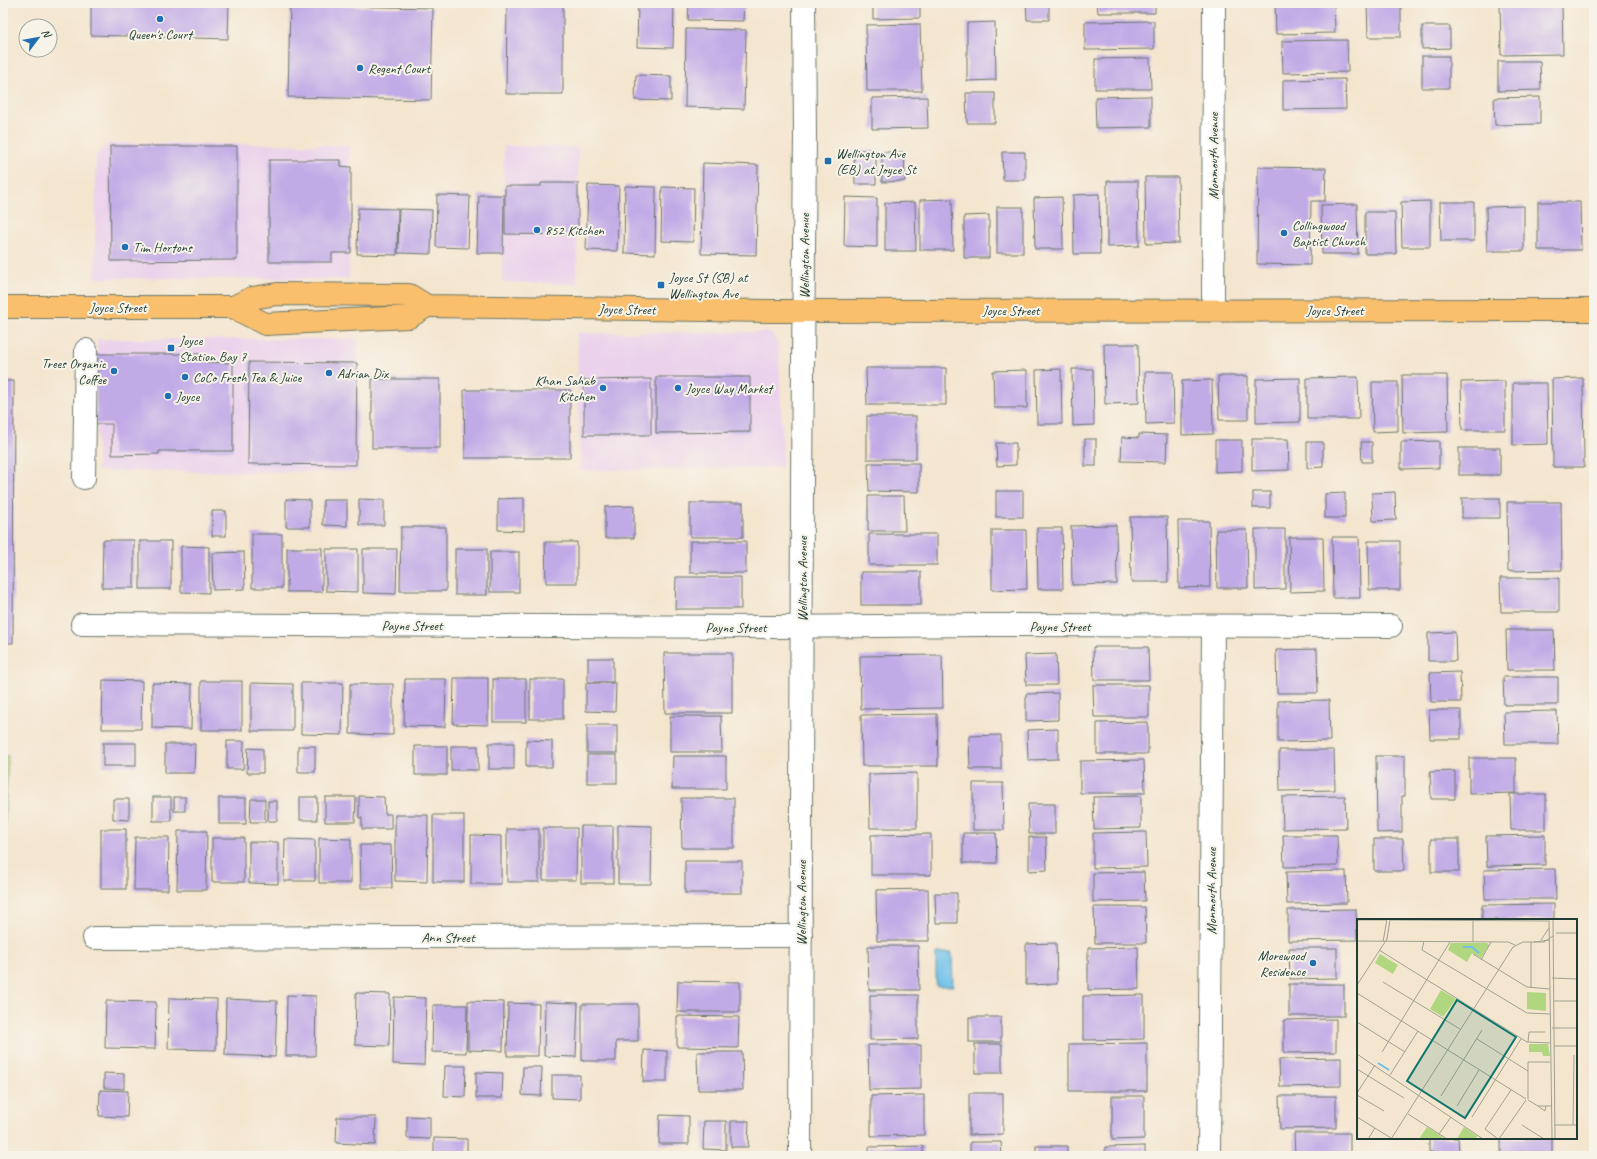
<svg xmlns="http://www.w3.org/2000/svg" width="1597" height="1159" viewBox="0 0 1597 1159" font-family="Caveat,sans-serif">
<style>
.built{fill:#ebd1ec}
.green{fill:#b1d680;stroke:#688a5a}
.water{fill:#6ec0ea;stroke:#467e8f}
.building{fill:#c1abe7}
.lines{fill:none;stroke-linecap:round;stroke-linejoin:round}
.minor-casing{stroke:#6a786a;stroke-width:24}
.major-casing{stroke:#6a786a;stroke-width:24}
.minor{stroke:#fff;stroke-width:22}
.major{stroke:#f9bf6d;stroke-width:22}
.rail{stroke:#1f3d34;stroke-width:3;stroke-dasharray:6 3;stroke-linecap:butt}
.poi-dot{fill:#1f6fb2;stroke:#f7f3e8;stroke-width:1.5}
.labels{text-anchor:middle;stroke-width:4;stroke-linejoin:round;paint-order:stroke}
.poi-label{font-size:14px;fill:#1f3d34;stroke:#f7f3e8;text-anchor:start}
.street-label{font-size:14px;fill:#1f3d34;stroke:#f7f3e8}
.inset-river{fill:none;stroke:#6ec0ea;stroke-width:2}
.inset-road{fill:none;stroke:#9fa291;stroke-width:1}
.view{fill:#0f766e;fill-opacity:0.15;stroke:#0f766e;stroke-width:2}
.inset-edge{fill:none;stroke:#1f3d34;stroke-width:2}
</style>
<rect width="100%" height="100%" fill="#f7f3e8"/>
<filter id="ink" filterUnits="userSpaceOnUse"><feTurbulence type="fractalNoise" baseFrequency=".025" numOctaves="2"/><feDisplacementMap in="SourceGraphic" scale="8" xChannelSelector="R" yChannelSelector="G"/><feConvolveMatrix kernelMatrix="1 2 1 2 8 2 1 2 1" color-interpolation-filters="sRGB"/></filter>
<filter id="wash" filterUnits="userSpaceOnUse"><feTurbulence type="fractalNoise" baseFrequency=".012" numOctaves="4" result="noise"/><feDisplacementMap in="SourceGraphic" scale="16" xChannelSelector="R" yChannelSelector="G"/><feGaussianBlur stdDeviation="0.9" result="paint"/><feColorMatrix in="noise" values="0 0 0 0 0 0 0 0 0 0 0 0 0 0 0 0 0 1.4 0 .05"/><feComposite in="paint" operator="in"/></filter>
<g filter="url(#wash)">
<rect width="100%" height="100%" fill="#f4e5cf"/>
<g class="built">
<polygon points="109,143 349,145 349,279 95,278 96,155"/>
<polygon points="504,146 578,147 577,284 502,282"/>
<polygon points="761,332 769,333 775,337 779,348 783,467 580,471 577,333"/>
<polygon points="97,339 358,339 359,472 97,471"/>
</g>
<polygon class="green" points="3,755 8,756 3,866"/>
<polygon class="water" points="936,953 952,953 953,986 936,986"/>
<g id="blocks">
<g class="building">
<polygon points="91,3 229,3 228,39 91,35"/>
<polygon points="507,3 563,3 563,94 506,94"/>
<polygon points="638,3 674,3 673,48 637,47"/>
<polygon points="689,3 744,3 743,21 688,20"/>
<polygon points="873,3 920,3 920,18 873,19"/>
<polygon points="1026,3 1049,3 1049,20 1027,20"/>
<polygon points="1097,3 1155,3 1155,13 1098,13"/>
<polygon points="1275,3 1334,3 1335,33 1276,34"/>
<polygon points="1367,3 1401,3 1401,37 1368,37"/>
<polygon points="1500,3 1562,3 1563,54 1501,55"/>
<polygon points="290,5 433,8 431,100 288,97"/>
<polygon points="1154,21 1154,49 1085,50 1085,22"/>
<polygon points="995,22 996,80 967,81 967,23"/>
<polygon points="920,24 922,91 867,91 866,25"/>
<polygon points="1422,26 1450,26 1450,48 1422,49"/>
<polygon points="686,29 746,30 744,109 685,107"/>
<polygon points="1347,40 1348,72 1283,73 1282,41"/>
<rect x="1422" y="56" width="27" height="32"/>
<polygon points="1150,58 1151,89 1095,89 1095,59"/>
<polygon points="1498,61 1540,61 1541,90 1498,91"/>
<polygon points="636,75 671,76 671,101 635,100"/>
<polygon points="1345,79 1346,109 1283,110 1283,80"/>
<polygon points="966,93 995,93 995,123 967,123"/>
<polygon points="1151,96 1151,127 1096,128 1095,97"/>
<polygon points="927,97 928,128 872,129 872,98"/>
<polygon points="1540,97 1540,124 1495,125 1494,98"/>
<polygon points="110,146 237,146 237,260 111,261"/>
<polygon points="854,150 876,150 876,184 855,184"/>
<polygon points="882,152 904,152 905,181 882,182"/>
<polygon points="1002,152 1025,152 1025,180 1003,180"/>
<polygon points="269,160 341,160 341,166 351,167 351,253 332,253 332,262 269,262"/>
<polygon points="703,163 758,165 756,255 701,254"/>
<polygon points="1258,167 1326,168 1325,201 1311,201 1310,265 1257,264"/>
<polygon points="1145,177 1178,177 1179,243 1146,244"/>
<polygon points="1107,181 1138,181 1139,246 1107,247"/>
<polygon points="541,183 578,183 578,235 505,234 505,186 541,186"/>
<polygon points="588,185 619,186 617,251 586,250"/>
<polygon points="625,186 656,187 655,254 624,253"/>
<polygon points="662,187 694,188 693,242 661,241"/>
<polygon points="1099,194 1100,254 1074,254 1073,195"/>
<polygon points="437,195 470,196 468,248 436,247"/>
<polygon points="479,195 504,195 503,253 477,253"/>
<polygon points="845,197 877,198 877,247 844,246"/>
<polygon points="1062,197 1063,249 1035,249 1034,198"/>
<polygon points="952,199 953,250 920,250 920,200"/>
<polygon points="1430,201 1430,247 1402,247 1401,202"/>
<polygon points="915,202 916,251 885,251 885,203"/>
<polygon points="1440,202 1474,202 1474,241 1441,241"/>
<polygon points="1538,202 1580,202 1581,250 1538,250"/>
<polygon points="1357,204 1358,254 1322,254 1321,205"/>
<polygon points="1524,206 1524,251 1487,251 1486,207"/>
<rect x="997" y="207" width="26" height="46"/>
<polygon points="358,208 398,209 397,255 357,254"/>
<polygon points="399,209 432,210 431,254 398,253"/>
<polygon points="1365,212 1395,212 1396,254 1365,254"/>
<polygon points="989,215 989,258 964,258 964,216"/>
<polygon points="1104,344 1138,344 1139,403 1105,404"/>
<polygon points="96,354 201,354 201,362 233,363 233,451 159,451 159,454 112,455 112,424 96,424"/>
<polygon points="249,362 357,363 356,465 248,464"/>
<polygon points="866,368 946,368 946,405 867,405"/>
<polygon points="1061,369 1062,424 1037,424 1036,370"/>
<polygon points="1072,369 1093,369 1094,425 1073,426"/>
<polygon points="1027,370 1027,408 994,408 993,371"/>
<polygon points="1145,372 1173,372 1174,423 1146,424"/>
<polygon points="1402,375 1447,375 1448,432 1403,433"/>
<polygon points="1218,376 1248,376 1248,420 1219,420"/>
<polygon points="656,377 750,377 750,432 656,433"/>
<polygon points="1358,377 1359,419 1307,419 1307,378"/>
<polygon points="1300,378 1300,422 1256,423 1256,379"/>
<polygon points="1583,378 1584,467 1553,467 1552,379"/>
<rect x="372" y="379" width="68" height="69"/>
<polygon points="651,379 651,435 584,435 584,380"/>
<polygon points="1212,380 1213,434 1182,435 1182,381"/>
<polygon points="3,381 14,381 13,643 3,643"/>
<polygon points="1505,381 1505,430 1462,430 1461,382"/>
<polygon points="1372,382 1398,382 1398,431 1373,432"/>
<polygon points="1513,383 1547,383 1548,444 1513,445"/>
<polygon points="464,390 570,390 570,458 465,458"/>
<rect x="867" y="416" width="49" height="43"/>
<polygon points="1139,434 1167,435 1166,462 1121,461 1122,437 1139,438"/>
<rect x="1085" y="439" width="11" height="27"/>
<polygon points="1252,439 1288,439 1289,470 1252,471"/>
<polygon points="1215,440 1242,440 1242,471 1215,472"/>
<polygon points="1439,441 1439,468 1401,469 1401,442"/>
<polygon points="1307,442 1323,442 1323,467 1307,468"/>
<polygon points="1361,442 1372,442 1372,462 1362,462"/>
<polygon points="996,443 1016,443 1016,465 997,466"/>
<rect x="1459" y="448" width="41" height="27"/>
<polygon points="868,463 919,463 919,492 869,491"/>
<rect x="996" y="491" width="27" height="26"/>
<rect x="1253" y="492" width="17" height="16"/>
<polygon points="1395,492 1396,520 1373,521 1372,493"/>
<polygon points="1345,493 1345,518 1325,518 1325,494"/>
<polygon points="868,496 904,496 905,531 868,531"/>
<polygon points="524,498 524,531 498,530 498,499"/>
<rect x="1462" y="498" width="38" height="20"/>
<polygon points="286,499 310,500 310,527 286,527"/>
<polygon points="359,499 384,500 384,525 359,525"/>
<polygon points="323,500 347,500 347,526 323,525"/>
<polygon points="1507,502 1561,502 1562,570 1508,571"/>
<rect x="690" y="503" width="53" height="34"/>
<polygon points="634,506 634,538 605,538 605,507"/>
<rect x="212" y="511" width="14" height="25"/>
<polygon points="1130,517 1167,517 1168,582 1131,582"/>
<polygon points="1178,521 1209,521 1210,587 1179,588"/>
<polygon points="1116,525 1117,584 1072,585 1071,526"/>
<polygon points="401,527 446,527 446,591 400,591"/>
<polygon points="1037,528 1062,528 1063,589 1038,589"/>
<polygon points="1255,529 1285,529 1285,589 1255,590"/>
<polygon points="992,530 1026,530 1027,589 992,590"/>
<polygon points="1216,530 1247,530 1248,588 1217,588"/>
<rect x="252" y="534" width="30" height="54"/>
<rect x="869" y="534" width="68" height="31"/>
<polygon points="1289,537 1323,537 1324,591 1290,592"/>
<polygon points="1332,537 1359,537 1360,598 1333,598"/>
<polygon points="103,540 134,540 134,588 102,588"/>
<rect x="140" y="541" width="31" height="48"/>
<rect x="690" y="541" width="56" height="32"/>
<polygon points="1368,541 1400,541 1400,590 1369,590"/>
<polygon points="545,542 577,542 577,583 546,583"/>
<polygon points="181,546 209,547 209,593 181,592"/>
<rect x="287" y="548" width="35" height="44"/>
<polygon points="326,549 358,549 358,592 326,591"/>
<polygon points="363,549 397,549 396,594 363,593"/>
<rect x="455" y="549" width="32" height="46"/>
<polygon points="244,552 245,589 213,590 212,553"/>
<rect x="490" y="552" width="29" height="40"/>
<rect x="861" y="572" width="60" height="33"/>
<polygon points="676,577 741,577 741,609 675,609"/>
<polygon points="1500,578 1559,578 1559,612 1501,612"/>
<polygon points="1506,630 1554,630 1555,670 1507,670"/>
<polygon points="1455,632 1456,661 1428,661 1428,633"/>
<polygon points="1093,647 1148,647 1149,680 1094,680"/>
<polygon points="1317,649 1318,693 1277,693 1276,650"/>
<polygon points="664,653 732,653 732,713 665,713"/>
<polygon points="1056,654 1057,685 1026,685 1025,655"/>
<polygon points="942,655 943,708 861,709 860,656"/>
<rect x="588" y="658" width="25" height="24"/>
<polygon points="1460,672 1461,702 1431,702 1430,673"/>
<polygon points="1503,677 1558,677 1558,705 1504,705"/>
<polygon points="454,678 488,678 488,725 453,724"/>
<polygon points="405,679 446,679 445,727 404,726"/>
<rect x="493" y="679" width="33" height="43"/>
<rect x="530" y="679" width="33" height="40"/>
<polygon points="103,680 142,681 141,729 102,729"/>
<rect x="201" y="681" width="41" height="49"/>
<polygon points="152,683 192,684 191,729 152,728"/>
<polygon points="251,683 293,684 293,731 251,731"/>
<polygon points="301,683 343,683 342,735 301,734"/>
<polygon points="586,683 616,683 615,712 586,711"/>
<polygon points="350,684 393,684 393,735 350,734"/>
<polygon points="1093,685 1149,685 1149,717 1094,717"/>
<polygon points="1058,693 1058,720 1026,721 1026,694"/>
<polygon points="1329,700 1330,741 1278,742 1278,701"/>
<polygon points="1429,710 1461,710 1461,739 1430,739"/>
<polygon points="1557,711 1558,744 1505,744 1504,712"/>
<polygon points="937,714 938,766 862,766 861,715"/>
<polygon points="670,716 721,716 722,752 670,752"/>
<polygon points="1148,722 1148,754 1097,754 1097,723"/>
<rect x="587" y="725" width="30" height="28"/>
<polygon points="1058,729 1058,759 1028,760 1027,730"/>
<polygon points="1001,735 1001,769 970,769 969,736"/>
<polygon points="526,740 552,741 552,767 526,767"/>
<polygon points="227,741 244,741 243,769 227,769"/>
<rect x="103" y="743" width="33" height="23"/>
<rect x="489" y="743" width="25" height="26"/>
<polygon points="165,744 195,744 194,773 165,773"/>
<rect x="298" y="746" width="17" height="26"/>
<rect x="415" y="746" width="32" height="29"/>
<rect x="451" y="746" width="27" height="24"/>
<polygon points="248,748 263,749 263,773 247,773"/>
<polygon points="1279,750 1334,750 1335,790 1280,791"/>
<rect x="587" y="755" width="30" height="28"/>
<polygon points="673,756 726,756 726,789 672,789"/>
<polygon points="1376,756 1405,756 1405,796 1402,796 1402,832 1377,833"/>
<polygon points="1469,758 1516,758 1516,793 1469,794"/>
<polygon points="1144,760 1145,793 1080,793 1080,761"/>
<polygon points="1455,771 1455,799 1431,799 1430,772"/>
<polygon points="917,773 917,828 870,828 869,774"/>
<polygon points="973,783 1003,783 1004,830 973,830"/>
<polygon points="1510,794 1546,794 1546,830 1511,830"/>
<polygon points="359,796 384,797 385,814 391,814 391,829 362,829 362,818 359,818"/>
<polygon points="1141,796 1141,828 1094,829 1093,797"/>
<polygon points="1345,796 1346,828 1283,829 1282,797"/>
<rect x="153" y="797" width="18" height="24"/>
<rect x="174" y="797" width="11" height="14"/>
<rect x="300" y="797" width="17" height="23"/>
<polygon points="325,797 356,797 355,822 325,822"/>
<rect x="219" y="798" width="27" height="26"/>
<polygon points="681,798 734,798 734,848 682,848"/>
<polygon points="113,799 129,799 129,820 113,819"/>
<polygon points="251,799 265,799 265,822 250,822"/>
<rect x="268" y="801" width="9" height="20"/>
<polygon points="1028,804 1055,804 1055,834 1029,834"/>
<polygon points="395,815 428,815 427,882 395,881"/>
<rect x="433" y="815" width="31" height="67"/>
<polygon points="618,825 652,826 651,884 618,884"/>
<rect x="581" y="826" width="32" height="57"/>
<polygon points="543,828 577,828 576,880 543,880"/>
<rect x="101" y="829" width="25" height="60"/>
<rect x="507" y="829" width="32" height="53"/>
<polygon points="178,831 207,831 206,890 177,890"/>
<polygon points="1146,832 1147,867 1093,868 1093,833"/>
<polygon points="963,833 996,833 997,863 963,863"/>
<polygon points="931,834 931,875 871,875 871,835"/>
<polygon points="471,835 501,836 501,884 471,884"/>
<polygon points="1283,835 1337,835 1338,866 1284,867"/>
<polygon points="1545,835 1545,865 1487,866 1486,836"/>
<polygon points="135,837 169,837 168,890 134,890"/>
<polygon points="1029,837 1046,837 1047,870 1029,871"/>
<rect x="212" y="838" width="32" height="44"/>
<polygon points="319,838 351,839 351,883 319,883"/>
<polygon points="285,839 315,840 315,881 284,881"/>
<polygon points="1374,839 1403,839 1404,871 1374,871"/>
<rect x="1431" y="839" width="28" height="33"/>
<polygon points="249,842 278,842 278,884 249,883"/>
<polygon points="360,845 391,845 392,888 361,888"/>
<rect x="685" y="861" width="57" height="32"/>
<polygon points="1555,869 1556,899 1485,899 1484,870"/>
<polygon points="1346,871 1347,903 1287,904 1286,872"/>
<polygon points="1144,872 1145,901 1093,902 1093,873"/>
<polygon points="928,889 929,941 877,941 876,890"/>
<polygon points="935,893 957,893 957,923 936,923"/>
<polygon points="1554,904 1554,920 1482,920 1482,905"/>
<polygon points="1094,907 1145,907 1146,943 1095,943"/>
<polygon points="1356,909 1357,940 1288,941 1288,910"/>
<polygon points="1056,943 1057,984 1026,985 1026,944"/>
<polygon points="868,946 918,946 919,990 869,990"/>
<polygon points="1138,947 1139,989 1088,990 1088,948"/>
<polygon points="1289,948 1337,948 1337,978 1290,979"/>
<polygon points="678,981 740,982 740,1012 677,1012"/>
<rect x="1289" y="984" width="55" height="32"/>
<polygon points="356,993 390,994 389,1046 355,1045"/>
<polygon points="287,995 316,996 315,1056 286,1056"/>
<polygon points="870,995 918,995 918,1039 870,1040"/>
<polygon points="1144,995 1144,1039 1083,1040 1083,996"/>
<polygon points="394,997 426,998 424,1065 393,1064"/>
<polygon points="169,998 217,999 216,1050 168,1049"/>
<polygon points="226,999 277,1001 275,1057 225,1055"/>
<polygon points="106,1001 156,1002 155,1049 105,1048"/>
<polygon points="468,1001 504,1002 503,1051 468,1050"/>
<polygon points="545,1002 578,1003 576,1057 544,1056"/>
<polygon points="508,1003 539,1004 538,1056 507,1056"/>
<polygon points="582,1004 638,1004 638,1041 616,1041 616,1061 582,1061"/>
<polygon points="433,1005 467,1005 466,1053 432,1052"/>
<polygon points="677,1016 739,1017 738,1048 677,1047"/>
<rect x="969" y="1017" width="32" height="25"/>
<polygon points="1336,1019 1336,1052 1284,1053 1284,1020"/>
<polygon points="1147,1043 1147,1091 1069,1091 1069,1044"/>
<rect x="975" y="1044" width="27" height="29"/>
<polygon points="868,1045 921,1045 921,1089 869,1090"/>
<polygon points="644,1050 667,1051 667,1082 643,1082"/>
<polygon points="697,1052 742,1052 743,1090 698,1090"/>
<polygon points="1341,1058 1341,1086 1280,1087 1279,1059"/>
<polygon points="445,1066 466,1066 465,1097 444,1096"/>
<polygon points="523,1067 542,1067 541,1096 522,1095"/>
<polygon points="476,1072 503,1073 502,1098 476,1098"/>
<polygon points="104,1073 124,1074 124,1089 104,1088"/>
<polygon points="552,1075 580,1075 580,1099 552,1098"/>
<polygon points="100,1090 128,1091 127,1117 99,1116"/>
<polygon points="969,1093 1003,1093 1003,1134 969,1135"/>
<polygon points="924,1095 924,1135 871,1136 871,1096"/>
<polygon points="1112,1096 1144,1096 1144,1139 1112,1140"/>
<polygon points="1279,1096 1336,1096 1336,1128 1280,1129"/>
<polygon points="660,1115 689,1116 689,1144 659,1144"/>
<polygon points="407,1116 430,1117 430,1139 407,1138"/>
<polygon points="337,1117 376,1117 375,1145 336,1143"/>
<polygon points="704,1121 726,1121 726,1150 703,1149"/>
<polygon points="731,1121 749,1121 748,1147 731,1147"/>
<polygon points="1294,1133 1350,1133 1350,1156 1295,1156"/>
<polygon points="434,1138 467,1139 467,1156 434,1156"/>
<polygon points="1429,1138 1458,1138 1459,1152 1429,1152"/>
<polygon points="1501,1138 1552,1138 1552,1154 1501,1155"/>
<polygon points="970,1142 1001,1142 1002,1156 970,1156"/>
<polygon points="923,1146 923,1156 869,1156 869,1147"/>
<rect x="1036" y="1146" width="31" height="10"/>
<polygon points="1145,1146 1145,1156 1105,1156 1105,1147"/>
<polygon points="395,1153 429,1154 429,1156 395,1156"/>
</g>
</g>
</g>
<g filter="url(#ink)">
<use href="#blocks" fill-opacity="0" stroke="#6a786a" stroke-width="1"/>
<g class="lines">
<g class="minor-casing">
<g id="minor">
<polyline points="1213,310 1214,3"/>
<polyline points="84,478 86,350"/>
<polyline points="82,624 773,627 980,625 1391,626"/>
<polyline points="94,938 801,936"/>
<polyline points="800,1156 802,482 805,134 804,3"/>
<polyline points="1209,1156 1213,626"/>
</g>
</g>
<g class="major-casing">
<g id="major">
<polyline points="3,307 233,307 252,298 277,294 409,295 427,306 772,311 1594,310"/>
<polyline points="233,307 265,324 409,317 427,306"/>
</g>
</g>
<use href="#minor" class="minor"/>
<use href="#major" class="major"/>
<polyline class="rail" points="3,625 5,100 3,3"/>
</g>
</g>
<g class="poi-dot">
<circle cx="160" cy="19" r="4"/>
<circle cx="360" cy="68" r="4"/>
<rect x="824" y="157" width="8" height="8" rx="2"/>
<circle cx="537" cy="230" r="4"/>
<circle cx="1284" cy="233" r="4"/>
<circle cx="125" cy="247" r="4"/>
<rect x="657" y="281" width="8" height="8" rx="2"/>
<rect x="167" y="344" width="8" height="8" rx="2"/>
<circle cx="114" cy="371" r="4"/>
<circle cx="329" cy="373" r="4"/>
<circle cx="185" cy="377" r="4"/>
<circle cx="603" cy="388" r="4"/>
<circle cx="678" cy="388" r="4"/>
<circle cx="168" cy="396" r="4"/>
<circle cx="1313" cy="963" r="4"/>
</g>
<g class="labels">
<g class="poi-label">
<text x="160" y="39" text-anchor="middle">Queen's Court</text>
<text x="368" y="73">Regent Court</text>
<text x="836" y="158">Wellington Ave<tspan x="836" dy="16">(EB) at Joyce St</tspan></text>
<text x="1292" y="230">Collingwood<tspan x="1292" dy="16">Baptist Church</tspan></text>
<text x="545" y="235">852 Kitchen</text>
<text x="133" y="252">Tim Hortons</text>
<text x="669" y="282">Joyce St (SB) at<tspan x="669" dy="16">Wellington Ave</tspan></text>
<text x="179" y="345">Joyce<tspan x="179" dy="16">Station Bay 7</tspan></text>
<text x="106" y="368" text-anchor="end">Trees Organic<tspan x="106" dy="16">Coffee</tspan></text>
<text x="337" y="378">Adrian Dix</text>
<text x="193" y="382">CoCo Fresh Tea &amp; Juice</text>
<text x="595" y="385" text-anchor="end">Khan Sahab<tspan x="595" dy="16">Kitchen</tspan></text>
<text x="686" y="393">Joyce Way Market</text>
<text x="176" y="401">Joyce</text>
<text x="1305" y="960" text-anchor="end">Morewood<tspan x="1305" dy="16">Residence</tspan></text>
</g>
<g class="street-label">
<text transform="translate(1213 156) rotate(-90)" y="5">Monmouth Avenue</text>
<text transform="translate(804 256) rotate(-90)" y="5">Wellington Avenue</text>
<text x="118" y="312">Joyce Street</text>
<text transform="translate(627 309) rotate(1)" y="5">Joyce Street</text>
<text x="1011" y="315">Joyce Street</text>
<text x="1335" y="315">Joyce Street</text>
<text transform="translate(802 579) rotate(-90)" y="5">Wellington Avenue</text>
<text x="412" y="630">Payne Street</text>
<text x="1060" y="631">Payne Street</text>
<text x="736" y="632">Payne Street</text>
<text transform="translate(1211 891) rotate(-90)" y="5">Monmouth Avenue</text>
<text transform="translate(801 903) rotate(-90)" y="5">Wellington Avenue</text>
<text x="448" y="942">Ann Street</text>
</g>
</g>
<g transform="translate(1357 919)">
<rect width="220" height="220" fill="#f4e5cf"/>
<path d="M94 24H130L132 26 124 39 115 34 110 43 91 31ZM23 35 41 46 36 55 18 44ZM84 71 99 80 86 98 73 90ZM170 73 189 74V92L170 90ZM172 125H191L193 137H186L185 133H172ZM70 208 80 214 88 220H62ZM107 208 120 217 119 220H100Z" fill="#b1d680"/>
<path class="inset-river" d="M106 28H115L122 34M21 144 32 151"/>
<path class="inset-road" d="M192 0 195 220M196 0 198 220M0 1H30M33 1 191 2M199 14H220M184 21 192 9M0 22 151 23 158 26M67 22 65 31 170 94 193 95M26 23 30 0M116 23V0M174 23V69M177 23 193 21M22 31 170 123 193 124M116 35 170 68 193 70M124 41 134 23M195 59 220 60M26 63 103 110M0 66 30 20 33 1M0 74 169 180M197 82H220M0 103 48 133M195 109H220M120 120 171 152M171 123 172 113H188M197 127H220M25 133 93 23M0 135 126 220M0 150 47 179M33 156 61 112M0 174 18 146M0 176 27 192M84 177 125 111M171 180V143H193M171 181 181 187H194M100 187 122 151M181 187 188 192 189 187M51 195 90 220M0 198 34 219M115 198 164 120M165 206 187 220M197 206H220M216 206 217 136M82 215 94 198M11 220 18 209M34 220 156 28 166 23H187L196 17M141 220 128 210 154 171M142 220 169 181"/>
<path class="view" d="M100 81 159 118 108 199 50 162Z"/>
<rect width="220" height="220" class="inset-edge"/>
</g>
<rect width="1597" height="1159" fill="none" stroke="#f7f3e8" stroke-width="16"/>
<g transform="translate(38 38) rotate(58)"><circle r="19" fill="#f7f3e8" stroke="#a1aaa0"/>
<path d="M0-3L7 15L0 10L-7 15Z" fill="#1f6fb2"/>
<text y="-6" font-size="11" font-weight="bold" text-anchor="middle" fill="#1f3d34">N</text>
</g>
</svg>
